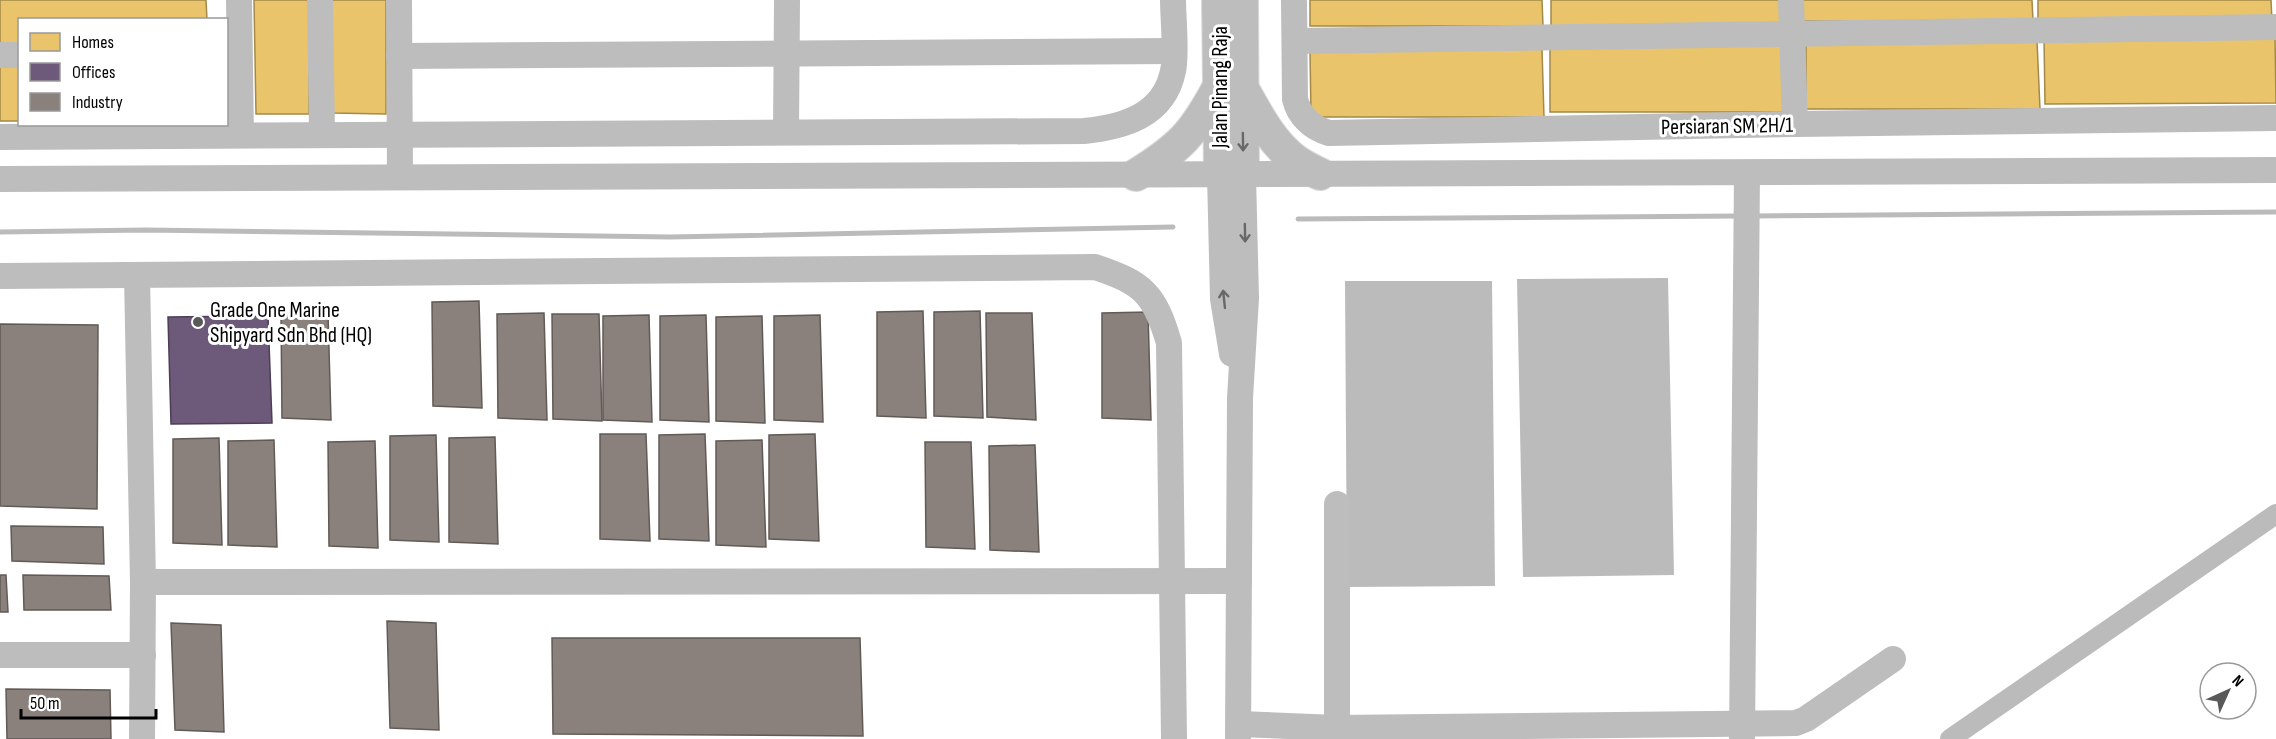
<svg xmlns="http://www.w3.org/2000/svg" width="2276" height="739" viewBox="0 0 2276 739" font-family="'Sofia Sans Condensed',sans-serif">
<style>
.water{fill:#bbb}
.homes{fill:#e9c46a;stroke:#a3894a;stroke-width:1.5}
.offices{fill:#6d597a;stroke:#4c3e55;stroke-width:1.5}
.industry{fill:#8a817c;stroke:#615a57;stroke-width:1.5}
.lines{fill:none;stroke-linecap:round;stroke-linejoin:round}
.stream{stroke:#bbb;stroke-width:5}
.canal{stroke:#bbb;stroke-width:20}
.major-casing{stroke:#dbdbdb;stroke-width:34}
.minor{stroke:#bdbdbd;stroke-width:26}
.major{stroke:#bdbdbd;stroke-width:32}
.oneway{stroke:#686868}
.poi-dot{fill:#595959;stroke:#fff;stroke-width:2}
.labels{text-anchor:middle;stroke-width:6;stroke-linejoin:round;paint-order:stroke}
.street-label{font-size:22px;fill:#000;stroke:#fff}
.poi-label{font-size:22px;fill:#000;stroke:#fff;text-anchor:start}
</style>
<rect width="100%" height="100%" fill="#fff"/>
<g class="water">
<polygon points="1668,278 1674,575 1523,577 1517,279"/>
<polygon points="1345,281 1492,281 1495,586 1347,587"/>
</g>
<g class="homes">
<polygon points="0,0 206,0 207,20 20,20 20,45 0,45"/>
<polygon points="254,0 309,0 309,114 256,114"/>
<polygon points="330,0 386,0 386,114 332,113"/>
<polygon points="1310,0 1542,0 1543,26 1310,26"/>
<polygon points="1551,0 1783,0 1784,27 1551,27"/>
<polygon points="1800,0 2032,0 2033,21 1800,21"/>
<polygon points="2038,0 2271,0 2272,21 2038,21"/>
<polygon points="2275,36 2276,103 2045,104 2044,37"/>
<polygon points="2037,41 2040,109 1806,109 1806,42"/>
<polygon points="1781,45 1784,112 1550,112 1550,46"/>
<polygon points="1542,49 1544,117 1311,117 1310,50"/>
<rect x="0" y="62" width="20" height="59"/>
</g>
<polygon class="offices" points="268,316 272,423 171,424 168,317"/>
<g class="industry">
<polygon points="479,301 482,408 433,406 432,302"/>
<polygon points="923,311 926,418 877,416 877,312"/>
<polygon points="980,311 983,418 934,416 934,312"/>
<polygon points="1148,312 1151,420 1102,418 1102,313"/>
<polygon points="281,313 328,313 331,420 282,418"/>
<polygon points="544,313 547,420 498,418 497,314"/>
<polygon points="986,313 1032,313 1036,420 987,417"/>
<polygon points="552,314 599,314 602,421 553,419"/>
<polygon points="649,315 652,422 603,420 603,316"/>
<polygon points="706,315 709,422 660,420 660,316"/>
<polygon points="820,315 823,422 774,420 774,316"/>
<polygon points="762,316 765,423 716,421 716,317"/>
<polygon points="0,324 98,325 97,509 0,506"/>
<polygon points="600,434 646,434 650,541 600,539"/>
<polygon points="705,434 709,541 659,539 659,435"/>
<polygon points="815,434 819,541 769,539 769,435"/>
<polygon points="436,435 439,542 390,540 390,436"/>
<polygon points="495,437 498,544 449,542 449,438"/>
<polygon points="219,438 222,545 173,543 173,439"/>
<polygon points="274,440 277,547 228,545 228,441"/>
<polygon points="762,440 766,547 716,545 716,441"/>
<polygon points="375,441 378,548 329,546 328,442"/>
<polygon points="925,442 971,442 975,549 926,547"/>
<polygon points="1035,445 1039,552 990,550 989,446"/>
<polygon points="11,526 103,527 104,564 12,561"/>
<polygon points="0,575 6,575 8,612 0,612"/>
<polygon points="23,575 109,576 111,610 24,610"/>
<polygon points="387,621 436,623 439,730 390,728"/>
<polygon points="171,623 221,625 224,732 175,730"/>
<polygon points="552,638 860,638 863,736 553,734"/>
<polygon points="6,689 110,690 111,739 7,739"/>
</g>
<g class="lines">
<g class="stream">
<polyline points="1753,216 2276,212"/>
<polyline points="1298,219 1740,216"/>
<polyline points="0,232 146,230 670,237 1173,227"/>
</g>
<polyline class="canal" points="1950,739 2276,514"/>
<g class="major-casing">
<g id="major">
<polyline points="1218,0 1220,175"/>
<polyline points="1242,0 1243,175"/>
<path d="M1243 89C1257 114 1272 143 1295 160 1303 166 1312 170 1320 174"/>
<path d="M1136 175C1180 148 1194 133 1218 88"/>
</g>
</g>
<g class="minor">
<polyline points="239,0 241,135"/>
<polyline points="320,0 322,134"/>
<polyline points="399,0 400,177"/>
<path d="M1294 0 1295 99C1299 116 1312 128 1329 133L1795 124 2276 118"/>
<polyline points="1791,0 1795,124"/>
<polyline points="1295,41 2276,27"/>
<polyline points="0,55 20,55"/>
<polyline points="399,56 1173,51"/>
<polyline points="786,132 787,0"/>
<path d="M0 137 1084 131C1123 127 1164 116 1173 71 1177 55 1173 18 1173 0"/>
<polyline points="1220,175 1223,299 1232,354"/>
<polyline points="0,179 2276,170"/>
<polyline points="137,275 143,582 142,739"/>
<path d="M0 276 1095 267C1143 283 1155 294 1169 343L1174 739"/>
<polyline points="1337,504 1337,739"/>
<polyline points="143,582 1239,581"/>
<polyline points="0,655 143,655"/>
<polyline points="1239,724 1336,728 1796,723 1806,719 1893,659"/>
<polyline points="1238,739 1240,398 1246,298 1243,175"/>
<polyline points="1742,739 1747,173"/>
</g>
<use href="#major" class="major"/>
</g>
<defs><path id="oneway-shaft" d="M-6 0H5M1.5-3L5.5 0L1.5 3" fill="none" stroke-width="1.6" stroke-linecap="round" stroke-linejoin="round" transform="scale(1.5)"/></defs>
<g class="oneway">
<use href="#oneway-shaft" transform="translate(1243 142) rotate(89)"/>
<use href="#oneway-shaft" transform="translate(1245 233) rotate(89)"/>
<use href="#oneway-shaft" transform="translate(1224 299) rotate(-96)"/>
</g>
<circle class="poi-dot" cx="198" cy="322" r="6"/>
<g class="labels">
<g class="street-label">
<text transform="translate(1219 87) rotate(-90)" y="8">Jalan Pinang Raja</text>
<text transform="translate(1727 125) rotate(-1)" y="8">Persiaran SM 2H/1</text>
</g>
<g class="poi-label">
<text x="210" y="317">Grade One Marine<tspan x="210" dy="25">Shipyard Sdn Bhd (HQ)</tspan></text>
</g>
</g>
<rect x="18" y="18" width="210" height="108" fill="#ffffff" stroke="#999999" stroke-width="1.5"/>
<rect x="30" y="33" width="30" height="18" fill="#e9c46a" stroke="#999999" stroke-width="1.5"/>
<text x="72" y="48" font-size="18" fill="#000000">Homes</text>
<rect x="30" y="63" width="30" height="18" fill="#6d597a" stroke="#999999" stroke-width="1.5"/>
<text x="72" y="78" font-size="18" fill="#000000">Offices</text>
<rect x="30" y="93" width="30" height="18" fill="#8a817c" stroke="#999999" stroke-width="1.5"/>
<text x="72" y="108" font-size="18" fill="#000000">Industry</text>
<g transform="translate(2228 691) rotate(45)"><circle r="28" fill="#ffffff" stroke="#999999" stroke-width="1.5"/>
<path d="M0-4.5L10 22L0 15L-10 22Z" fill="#595959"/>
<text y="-9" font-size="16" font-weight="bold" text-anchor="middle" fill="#000000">N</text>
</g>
<path d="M21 709v9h135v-9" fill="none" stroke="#000000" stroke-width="3"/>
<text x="30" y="709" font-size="18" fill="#000000" stroke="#ffffff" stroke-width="4.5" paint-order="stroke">50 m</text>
</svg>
